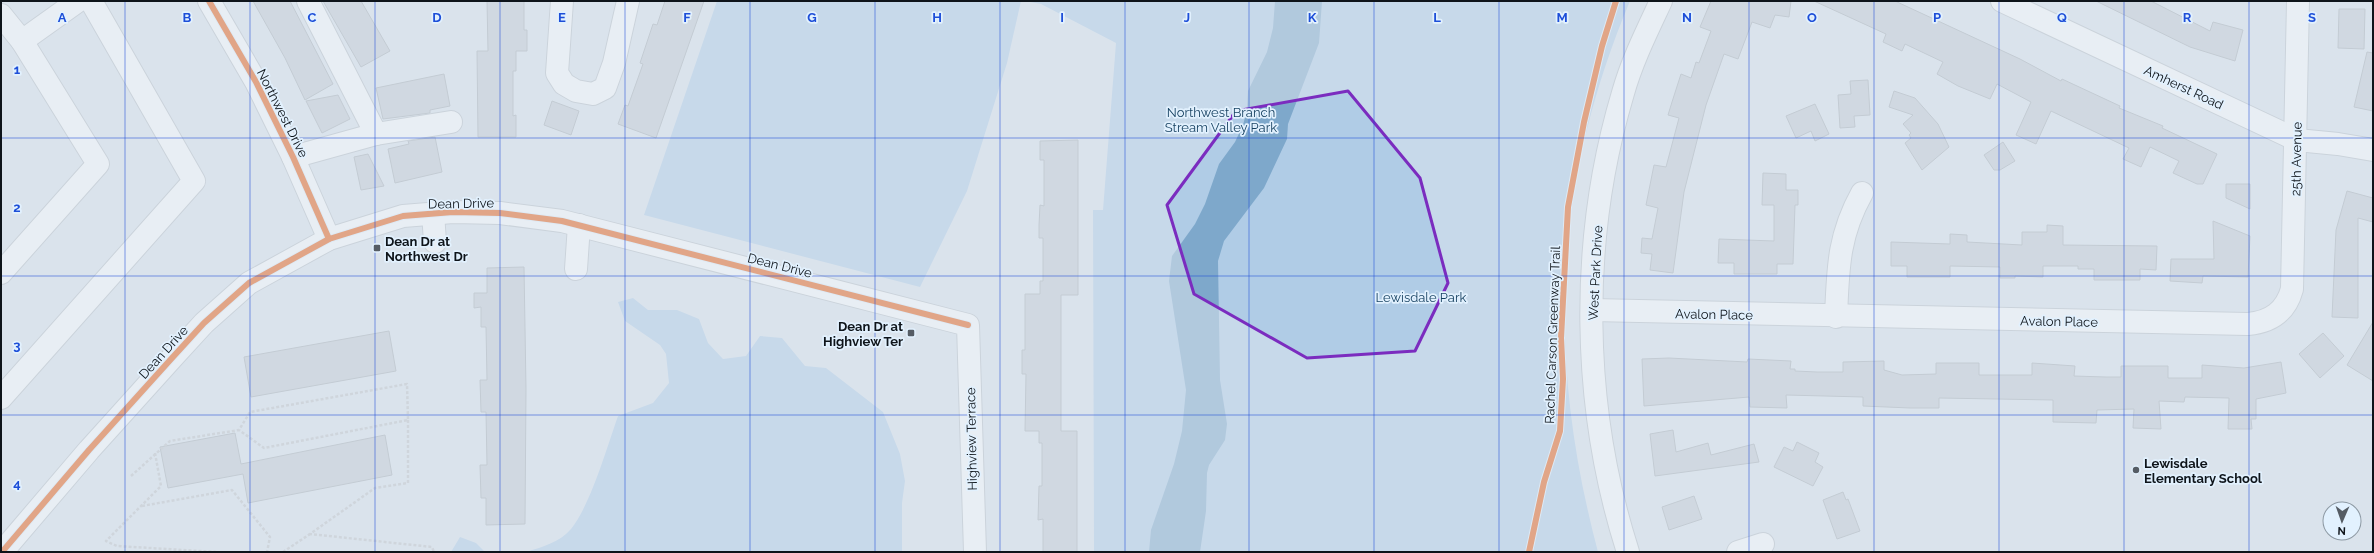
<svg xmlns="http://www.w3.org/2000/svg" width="2374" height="553" viewBox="0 0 2374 553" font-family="Raleway,sans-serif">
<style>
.green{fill:#b0cce6}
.water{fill:#7ea8cb}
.building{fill:#c4cbd2;stroke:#a7aeb5}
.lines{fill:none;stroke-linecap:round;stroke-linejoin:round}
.minor-casing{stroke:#b8bfc6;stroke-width:24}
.path{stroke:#c1c4c7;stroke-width:2.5;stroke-dasharray:3 2;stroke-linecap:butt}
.minor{stroke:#f9fbfc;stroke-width:22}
.cycleway-casing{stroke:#e2f1fe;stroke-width:8}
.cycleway{stroke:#e8590c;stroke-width:6}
.marked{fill:none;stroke:#7b2cbf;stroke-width:3;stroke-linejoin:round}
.grid{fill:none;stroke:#1d4ed8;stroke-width:1;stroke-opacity:0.55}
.poi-dot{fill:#555c64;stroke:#e2f1fe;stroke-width:1.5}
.labels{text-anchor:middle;stroke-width:3.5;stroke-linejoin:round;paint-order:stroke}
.street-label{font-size:13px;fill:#0e141a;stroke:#e2f1fe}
.park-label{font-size:13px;fill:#143f5f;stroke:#e2f1fe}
.poi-label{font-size:13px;font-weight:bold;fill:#0e141a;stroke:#e2f1fe;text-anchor:start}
.grid-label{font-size:13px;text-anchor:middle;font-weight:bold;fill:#1d4ed8;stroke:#e2f1fe;stroke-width:3.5;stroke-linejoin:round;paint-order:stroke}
</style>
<rect width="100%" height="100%" fill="#dae3ec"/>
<g class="green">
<polygon points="717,1 1021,1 1007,63 967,191 920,287 644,215"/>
<path d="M1025 1H1630C1552 186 1547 359 1598 552H1094L1093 210H1103L1116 43 1041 4Z"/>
<path d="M633 298 648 310H677L699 319 708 343 723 359 746 356 760 336 782 338 805 366 826 368 883 412 900 454 905 481 902 503V552H526C542 547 560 542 571 529 591 504 607 447 618 416L653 403 669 383 666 354 660 345 625 321 618 302Z"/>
<polygon points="460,537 476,543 485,552 451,552"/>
</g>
<polygon class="water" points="1275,1 1322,1 1319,43 1288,124 1287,139 1264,188 1224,241 1218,261 1220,380 1227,424 1225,440 1209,465 1207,473 1206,511 1200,552 1149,552 1151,530 1174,464 1182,431 1186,390 1169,281 1172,256 1195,224 1205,204 1219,164 1235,142 1243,125 1247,110 1248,91 1267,52 1273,28"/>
<g class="building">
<polygon points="253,1 290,1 333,84 305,100 285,58"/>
<polygon points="323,1 361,1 390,51 361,67"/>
<polygon points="487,1 524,1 524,30 527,30 527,51 516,51 516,71 513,71 513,116 516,115 516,137 478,137 477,51 488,51"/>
<polygon points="665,1 704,1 656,138 618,124 625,105 628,106 643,64 640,63 653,24 657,25"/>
<polygon points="1711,1 1791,1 1789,17 1775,15 1770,28 1752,22 1738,59 1724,54 1706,105 1684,192 1673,273 1650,270 1652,254 1641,253 1642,238 1652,239 1658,208 1646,205 1654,165 1666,167 1679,118 1668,115 1672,102 1681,74 1691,78 1696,62 1699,63 1711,31 1700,27"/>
<polygon points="1814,1 1895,1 2020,59 2061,81 2062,79 2120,106 2119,108 2163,126 2162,128 2217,154 2203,184 2197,184 2173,173 2179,161 2150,147 2141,167 2123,159 2129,148 2051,111 2036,144 2016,135 2031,102 1997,84 1990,99 1958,86 1937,74 1943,62 1905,44 1902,51 1883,42 1886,34"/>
<polygon points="2096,1 2151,1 2210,31 2213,22 2243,30 2235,61 2190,47"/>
<polygon points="2339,9 2365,9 2364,49 2338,48"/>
<polygon points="2367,52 2373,53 2373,111 2354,107"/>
<polygon points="444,74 450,106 430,110 430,113 383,119 376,88"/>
<polygon points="1868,80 1870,115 1854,116 1855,127 1840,128 1838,95 1851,94 1850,81"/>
<polygon points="1894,91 1915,98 1938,124 1949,147 1922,170 1905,143 1911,138 1909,135 1911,133 1903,124 1913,115 1889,107"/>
<polygon points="338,95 350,119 322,133 306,101"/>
<polygon points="552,101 579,111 571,135 544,125"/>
<polygon points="1815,104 1829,134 1815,141 1811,131 1796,138 1786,116"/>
<polygon points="435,137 442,172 395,183 388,149 409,144 408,141"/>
<polygon points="1078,140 1078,295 1061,295 1061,431 1077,431 1077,552 1043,552 1043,519 1038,520 1039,486 1042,486 1042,443 1039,443 1039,431 1025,431 1026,374 1022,374 1022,350 1025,350 1025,294 1040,294 1040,281 1043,281 1043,238 1039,238 1039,225 1040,205 1044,206 1044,160 1040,160 1040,141"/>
<polygon points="2003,142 2015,161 2000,170 1994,170 1984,155"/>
<polygon points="368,154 384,186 361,190 354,157"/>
<polygon points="1763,173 1786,174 1786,190 1798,190 1798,205 1795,205 1793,264 1777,264 1777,274 1734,274 1734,263 1718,263 1719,239 1774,241 1774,205 1762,205"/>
<polygon points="2226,184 2250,184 2250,209 2226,198"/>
<polygon points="2347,191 2373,198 2373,222 2358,218 2358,318 2332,317 2336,230"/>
<polygon points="2213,221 2250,236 2248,277 2203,276 2202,283 2170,281 2171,259 2214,259"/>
<polygon points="2047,225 2063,226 2063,245 2157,246 2156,270 2140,269 2140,280 2094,280 2094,269 2078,269 2078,266 2043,266 2043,277 2015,276 2015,278 2000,278 2000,267 1950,266 1950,277 1907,277 1907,266 1891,266 1891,242 1950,244 1950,234 1967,235 1967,242 2022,245 2022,232 2047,232"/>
<polygon points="524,267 526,389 525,524 486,525 486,498 481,498 480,465 487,465 486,412 481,412 480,380 487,380 486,327 481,327 481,307 474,308 474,293 487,293 487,268"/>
<polygon points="2373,322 2373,381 2347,365"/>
<polygon points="389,331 396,371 251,397 244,357"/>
<polygon points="2323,333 2344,356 2320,378 2299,354"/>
<polygon points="1669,358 1747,362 1748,359 1791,361 1790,369 1795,369 1795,371 1817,372 1843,372 1843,362 1884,361 1884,370 1902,375 1936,374 1936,363 1979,363 1979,375 2032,375 2032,363 2075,366 2074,376 2106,377 2121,377 2121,366 2168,366 2168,378 2202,378 2202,365 2244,368 2281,362 2286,393 2256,399 2256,419 2251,419 2252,429 2228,429 2229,398 2185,397 2184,402 2159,401 2161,429 2133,428 2134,409 2097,410 2096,423 2053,422 2053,400 1939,398 1939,408 1910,408 1863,406 1863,397 1786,395 1787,408 1750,407 1749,397 1644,406 1642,359"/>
<polygon points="1673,430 1676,452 1708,443 1711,455 1754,444 1759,462 1655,476 1650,434"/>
<polygon points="235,433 241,464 385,435 392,475 248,503 243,474 168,488 160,447"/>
<polygon points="1797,442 1819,453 1815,462 1823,467 1813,486 1774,467 1784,447 1793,451"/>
<polygon points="1843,492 1846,500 1848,499 1860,531 1837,539 1823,500"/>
<polygon points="1694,496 1702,519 1669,530 1662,507"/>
</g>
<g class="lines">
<g class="minor-casing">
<g id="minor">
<polyline points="209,1 256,82 293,157 329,239"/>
<polyline points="308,1 376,134"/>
<polyline points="562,1 557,73 564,84 576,91 593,94 605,88 614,63 628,1"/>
<polyline points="2002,1 2297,140 2338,144 2373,150"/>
<polyline points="1,15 22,41 98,164 1,273"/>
<polyline points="22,41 78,1"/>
<polyline points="293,157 376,134 451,122"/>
<polyline points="433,213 435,242"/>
<polyline points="576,269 579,225"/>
<path d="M1592 310 2248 324C2271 322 2286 311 2292 289L2298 1"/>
<path d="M1836 317C1838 269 1838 236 1862 193"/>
<polyline points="1,398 194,181 91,1"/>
<polyline points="2,552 89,450 172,358 204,323 249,283 329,239 403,216 453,212 500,213 562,221 968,325 975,552"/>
<path d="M1628 552C1581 406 1579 240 1623 93 1632 61 1647 31 1661 1"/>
<polyline points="1738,552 1763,544"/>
</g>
</g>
<g class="path">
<polyline points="408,420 408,483 375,488 310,534 432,547 434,552"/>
<polyline points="155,453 161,486 106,541 117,546 216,552"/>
<polyline points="131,476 170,441 239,430 250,412 407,384 408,420 264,448 239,430"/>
<polyline points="142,506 232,490 270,537 267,552"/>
<polyline points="283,552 310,534"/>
</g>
<use href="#minor" class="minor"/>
<g class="cycleway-casing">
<g id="cycleway">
<polyline points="209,1 256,82 293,157 329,239"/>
<polyline points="2,552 89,450 172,358 204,323 249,283 329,239 403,216 453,212 500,213 562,221 968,325"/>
<polyline points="1529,552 1544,482 1560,431 1563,379 1561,338 1568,207 1584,122 1602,46 1616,1"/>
</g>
</g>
<use href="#cycleway" class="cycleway"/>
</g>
<path d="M0 0H2374V553H0ZM1348 91 1420 178 1448 283 1415 351 1307 358 1194 294 1167 205 1236 111Z" fill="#dae3ec" fill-opacity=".55" fill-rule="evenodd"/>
<path class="marked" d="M1348 91 1420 178 1448 283 1415 351 1307 358 1194 294 1167 205 1236 111Z"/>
<path class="grid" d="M125 1V552M250 1V552M375 1V552M500 1V552M625 1V552M750 1V552M875 1V552M1000 1V552M1125 1V552M1249 1V552M1374 1V552M1499 1V552M1624 1V552M1749 1V552M1874 1V552M1999 1V552M2124 1V552M2249 1V552M1 138H2373M1 276H2373M1 415H2373"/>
<g class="poi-dot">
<rect x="373" y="244" width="8" height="8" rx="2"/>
<rect x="907" y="329" width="8" height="8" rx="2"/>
<circle cx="2136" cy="470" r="4"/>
</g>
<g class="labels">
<g class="street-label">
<text transform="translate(2184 87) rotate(25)" y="5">Amherst Road</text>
<text transform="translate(283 113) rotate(63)" y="5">Northwest Drive</text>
<text transform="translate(2296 159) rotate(-89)" y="5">25th Avenue</text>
<text transform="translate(461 203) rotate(-1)" y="5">Dean Drive</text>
<text transform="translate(780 265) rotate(14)" y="5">Dean Drive</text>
<text transform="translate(1595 273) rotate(-87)" y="5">West Park Drive</text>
<text transform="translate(1714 314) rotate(1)" y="5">Avalon Place</text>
<text transform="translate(2059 321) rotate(1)" y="5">Avalon Place</text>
<text transform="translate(1552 335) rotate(-88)" y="5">Rachel Carson Greenway Trail</text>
<text transform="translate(163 352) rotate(-48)" y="5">Dean Drive</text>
<text transform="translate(971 439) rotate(-91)" y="5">Highview Terrace</text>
</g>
<g class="park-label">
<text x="1221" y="117">Northwest Branch<tspan x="1221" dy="15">Stream Valley Park</tspan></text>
<text x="1421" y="302">Lewisdale Park</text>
</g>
<g class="poi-label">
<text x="385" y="246">Dean Dr at<tspan x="385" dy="15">Northwest Dr</tspan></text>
<text x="903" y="331" text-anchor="end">Dean Dr at<tspan x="903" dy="15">Highview Ter</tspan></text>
<text x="2144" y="468">Lewisdale<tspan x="2144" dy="15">Elementary School</tspan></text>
</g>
</g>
<g class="grid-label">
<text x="62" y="22">A</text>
<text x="187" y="22">B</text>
<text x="312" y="22">C</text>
<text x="437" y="22">D</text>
<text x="562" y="22">E</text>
<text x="687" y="22">F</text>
<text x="812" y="22">G</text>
<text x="937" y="22">H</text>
<text x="1062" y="22">I</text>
<text x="1187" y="22">J</text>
<text x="1312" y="22">K</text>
<text x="1437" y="22">L</text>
<text x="1562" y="22">M</text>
<text x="1687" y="22">N</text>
<text x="1812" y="22">O</text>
<text x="1937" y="22">P</text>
<text x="2062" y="22">Q</text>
<text x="2187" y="22">R</text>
<text x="2312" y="22">S</text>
<text x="17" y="74">1</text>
<text x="17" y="212">2</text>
<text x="17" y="350">3</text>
<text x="17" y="488">4</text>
</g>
<rect width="2374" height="553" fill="none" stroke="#0e141a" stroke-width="4"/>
<g transform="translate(2342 521) rotate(182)"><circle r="19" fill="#e2f1fe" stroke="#8d99a3"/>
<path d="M0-3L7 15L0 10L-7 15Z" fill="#555c64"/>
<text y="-6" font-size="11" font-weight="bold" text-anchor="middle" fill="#0e141a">N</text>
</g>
</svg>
